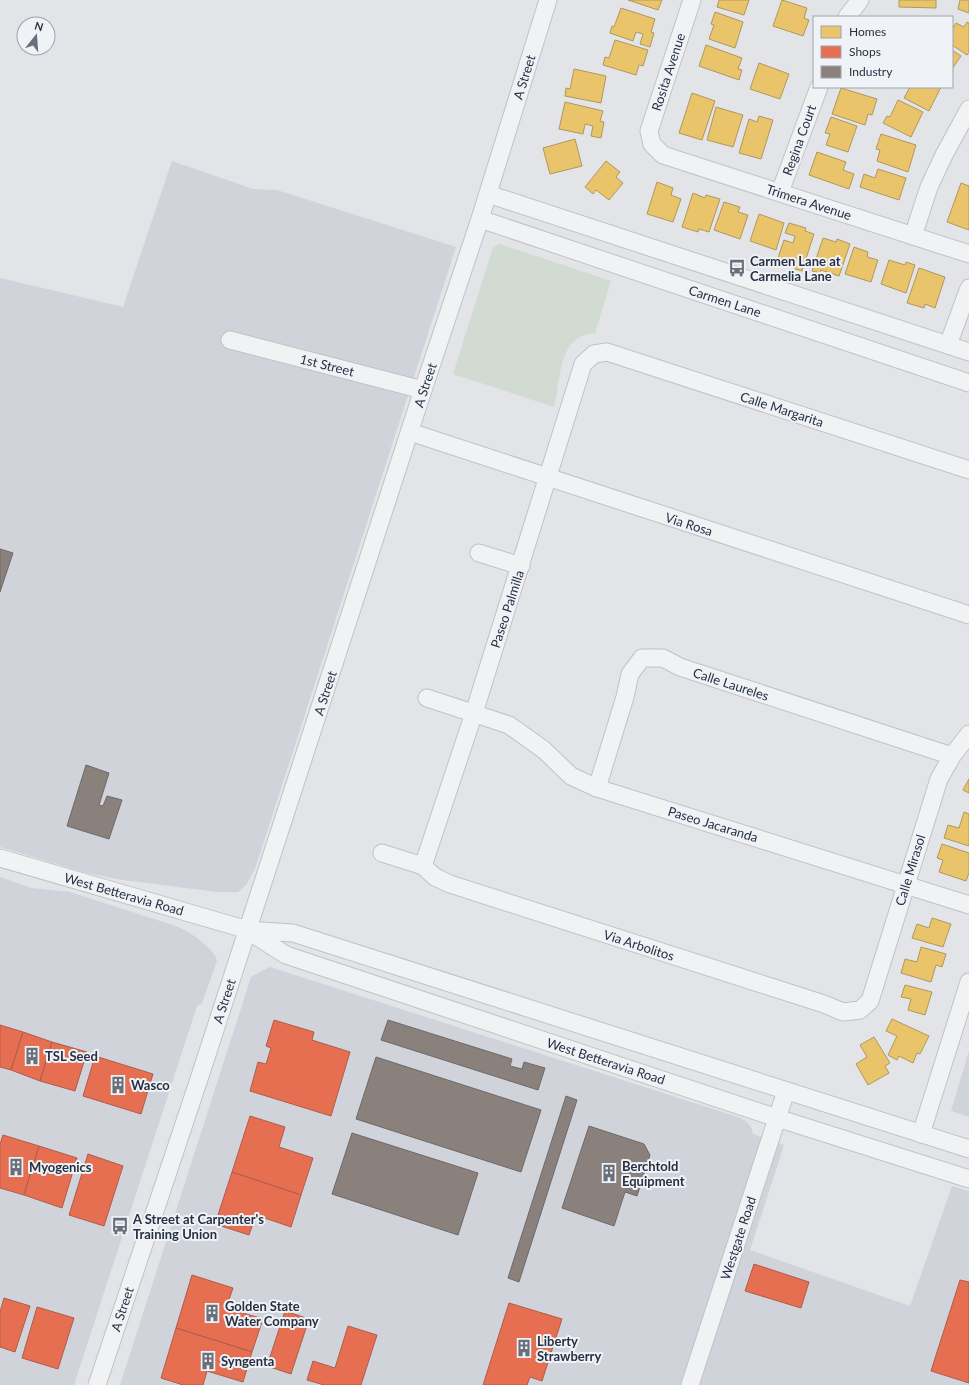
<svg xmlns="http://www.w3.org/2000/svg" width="969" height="1385" viewBox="0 0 969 1385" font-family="Lato,sans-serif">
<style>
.built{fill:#d0d3da}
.green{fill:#d2dbd2}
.homes{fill:#e9c46a;stroke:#af985e}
.shops{fill:#e76f51;stroke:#ae5c4c}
.industry{fill:#8a817c;stroke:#6d696a}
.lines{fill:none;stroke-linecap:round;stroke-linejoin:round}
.minor-casing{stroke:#c0c2c5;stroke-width:19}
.minor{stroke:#f1f2f4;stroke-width:17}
.labels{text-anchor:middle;stroke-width:4;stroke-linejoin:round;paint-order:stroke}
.street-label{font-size:13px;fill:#283041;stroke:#eff2f7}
.poi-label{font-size:13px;font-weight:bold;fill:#283041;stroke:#eff2f7;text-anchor:start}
</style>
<rect width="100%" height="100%" fill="#e2e4e7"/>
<g class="built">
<polygon points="172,161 253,189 277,190 456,247 255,869 246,885 238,892 217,892 123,880 87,873 0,847 0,278 123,307"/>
<polygon points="0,877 32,888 70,892 179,927 196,937 209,948 216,957 217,961 202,1003 197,1006 74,1385 0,1385"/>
<polygon points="270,967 741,1118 747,1122 751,1127 753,1134 784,1145 750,1250 910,1306 952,1186 969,1191 969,1385 120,1385 251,977"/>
<polygon points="969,1051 969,1117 951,1111"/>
</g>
<path class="green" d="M500 244 611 281 595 333C590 334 584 335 580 337 558 348 560 386 554 407L453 374 493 247Z"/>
<g class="homes">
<polygon points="628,0 662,0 658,10"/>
<polygon points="719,0 749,0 744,15 717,7"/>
<polygon points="782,0 807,8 804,18 809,20 803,36 773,26"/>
<polygon points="899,0 936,0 936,8 899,7"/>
<polygon points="960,0 969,0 969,13 958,9"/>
<polygon points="621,8 655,19 651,32 654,33 650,47 640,44 643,34 636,32 633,41 610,33 612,26 614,27"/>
<polygon points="715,12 743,22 735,48 709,39 714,25 711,24"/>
<polygon points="967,22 969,23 969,52 967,55 952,45 952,30 956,23 964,27"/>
<polygon points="615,40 648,50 643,66 639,65 636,75 603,65 605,57 609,58"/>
<polygon points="706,45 742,58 738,69 742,70 739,80 699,66"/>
<polygon points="952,50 961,56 952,69"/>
<polygon points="759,63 789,74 780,99 750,89"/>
<polygon points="574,69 606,76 601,103 565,96 566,88 570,89"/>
<polygon points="910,87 941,87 929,111 904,98"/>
<polygon points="841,88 877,99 872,115 868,114 865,125 832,114"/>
<polygon points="692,93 715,101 702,140 679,133"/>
<polygon points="898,100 923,112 911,137 883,123 887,116 890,117"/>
<polygon points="565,102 603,111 600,121 604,122 601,138 591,136 593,126 585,124 583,134 559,129"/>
<polygon points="716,107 743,115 733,147 707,140"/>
<polygon points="759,116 773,120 761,159 739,153 749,119 757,122"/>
<polygon points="831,117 857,126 848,152 826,145 830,134 825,133"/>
<polygon points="881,134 916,145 908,172 877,161 880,150 876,149"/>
<polygon points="575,139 582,166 550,174 543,148"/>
<polygon points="817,152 846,162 843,170 854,174 849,189 809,175"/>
<polygon points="606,161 620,172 616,177 623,183 609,200 596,190 593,194 585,187"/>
<polygon points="878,169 906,178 899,200 860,187 864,174 875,178"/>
<polygon points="657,182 673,188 671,195 681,199 673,222 647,214"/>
<polygon points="961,183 969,186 969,230 947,222"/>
<polygon points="693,193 705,198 706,195 720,199 709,232 699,229 698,232 682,227"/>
<polygon points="724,202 740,207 738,212 748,215 740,239 714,230"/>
<polygon points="759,214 784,223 776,250 750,241"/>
<polygon points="789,223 806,228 805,231 814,234 802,271 795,269 796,267 777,261 784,240 793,243 795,236 785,233"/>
<polygon points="823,238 836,242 837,239 850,244 839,276 821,270 820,273 812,271"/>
<polygon points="854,247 868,252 867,257 878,260 871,282 845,274"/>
<polygon points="889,260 905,265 906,262 915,265 906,293 881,284"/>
<polygon points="919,268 945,277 935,308 925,304 924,308 907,303"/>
<polygon points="969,779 969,793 963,790"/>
<polygon points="964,812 969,814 969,846 944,838 948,825 959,828"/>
<polygon points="942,844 969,853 969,873 966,881 939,872 943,860 937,858"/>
<polygon points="932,918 951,924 943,947 912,938 917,924 929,928"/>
<polygon points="921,947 946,954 942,967 936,965 931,982 901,973 905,959 917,962"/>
<polygon points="905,985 932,992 925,1015 908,1010 911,999 901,997"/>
<polygon points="892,1019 929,1036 920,1054 917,1053 913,1063 899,1056 897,1060 888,1055 897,1036 886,1031"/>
<polygon points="874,1037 890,1063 885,1066 889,1073 868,1085 856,1064 867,1057 860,1045"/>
</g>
<g class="shops">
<polygon points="274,1020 314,1032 312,1040 350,1052 331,1116 250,1091 258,1062 266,1064 271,1048 266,1046"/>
<polygon points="0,1025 23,1032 11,1070 0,1067"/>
<polygon points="23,1032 52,1042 40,1081 11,1070"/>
<polygon points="52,1042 87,1052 75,1091 40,1081"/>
<polygon points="95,1056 153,1074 141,1114 83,1096"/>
<polygon points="250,1116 285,1127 279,1147 313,1158 301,1195 232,1172"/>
<polygon points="3,1135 39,1146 24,1195 0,1188 0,1144"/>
<polygon points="39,1146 77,1158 62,1208 24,1195"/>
<polygon points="88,1154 123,1166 104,1226 69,1215"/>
<polygon points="232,1172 301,1195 291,1227 256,1215 249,1235 215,1224"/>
<polygon points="754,1264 809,1282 801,1308 745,1291"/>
<polygon points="192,1275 233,1288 226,1308 263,1319 252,1352 176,1328"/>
<polygon points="960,1280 969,1282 969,1383 931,1371"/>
<polygon points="4,1298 30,1306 15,1352 0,1347 0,1312"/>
<polygon points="509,1303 562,1319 542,1381 530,1377 527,1385 483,1385"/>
<polygon points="37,1307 74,1318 58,1369 22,1358"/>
<polygon points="285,1311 309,1319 291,1374 267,1366"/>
<polygon points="348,1326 377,1335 361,1385 324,1385 307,1380 313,1361 335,1368"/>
<polygon points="176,1328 252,1352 243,1382 207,1371 203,1385 183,1385 161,1378"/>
</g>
<g class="industry">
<polygon points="0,549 13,553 0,592"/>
<polygon points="86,765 109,773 99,805 103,806 107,796 122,800 109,839 67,826"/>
<polygon points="388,1020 512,1059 510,1066 522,1069 524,1062 545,1068 538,1090 381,1040"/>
<polygon points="376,1057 541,1110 521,1172 356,1119"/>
<polygon points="566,1096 577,1100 519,1282 508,1278"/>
<polygon points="589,1126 644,1144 650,1155 637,1196 625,1192 614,1226 562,1208"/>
<polygon points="352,1133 478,1173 458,1235 332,1194"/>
</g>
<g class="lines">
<g class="minor-casing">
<g id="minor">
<polyline points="692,0 649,131 652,144 663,155 969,254"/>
<polyline points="847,17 860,0"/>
<polyline points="780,192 819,87"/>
<polyline points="488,194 969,352"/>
<polyline points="480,219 969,383"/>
<polyline points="913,236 929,187 944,155 969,109"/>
<polyline points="230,340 423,390"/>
<polyline points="948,345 969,288"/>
<polyline points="410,432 969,615"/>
<polyline points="479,553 521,566"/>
<polyline points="427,698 509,725 544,750 571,776 597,788 969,905"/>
<polyline points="597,788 625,697 630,674 642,658 663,658 680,667 952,756"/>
<polyline points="382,853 423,866 435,877 450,884 824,1004 843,1012 860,1010 870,1001 939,779 952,756 969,734"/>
<polyline points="0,858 248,930 293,933 969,1149"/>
<polyline points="423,866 474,713 583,364 594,354 607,352 969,470"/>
<polyline points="250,932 286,955 777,1118 969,1179"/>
<polyline points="921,1134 969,982"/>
<polyline points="97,1385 201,1073 423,390 480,219 548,0"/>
<polyline points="690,1385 786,1091"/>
</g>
</g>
<use href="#minor" class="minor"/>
</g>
<defs>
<g id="bus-bare" transform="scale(1.38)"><path d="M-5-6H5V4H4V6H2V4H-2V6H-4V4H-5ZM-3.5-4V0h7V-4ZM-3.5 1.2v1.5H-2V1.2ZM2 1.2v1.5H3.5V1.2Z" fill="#696f7b" stroke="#eff2f7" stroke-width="2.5" paint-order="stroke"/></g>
<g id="building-bare" transform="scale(1.38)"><path d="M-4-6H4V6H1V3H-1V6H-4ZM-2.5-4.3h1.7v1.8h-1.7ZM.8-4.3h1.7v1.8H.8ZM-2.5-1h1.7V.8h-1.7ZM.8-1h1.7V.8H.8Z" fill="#696f7b" stroke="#eff2f7" stroke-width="2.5" paint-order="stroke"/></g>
</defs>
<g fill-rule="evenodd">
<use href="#bus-bare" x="737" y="268"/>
<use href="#building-bare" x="32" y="1056"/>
<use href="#building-bare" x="118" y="1085"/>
<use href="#building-bare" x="16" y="1167"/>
<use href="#building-bare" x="609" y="1173"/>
<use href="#bus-bare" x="120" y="1226"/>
<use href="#building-bare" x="212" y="1313"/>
<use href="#building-bare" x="524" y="1348"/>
<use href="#building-bare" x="208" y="1361"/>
</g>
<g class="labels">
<g class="street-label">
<text transform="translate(668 72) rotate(-72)" y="5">Rosita Avenue</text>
<text transform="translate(524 77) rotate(-73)" y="5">A Street</text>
<text transform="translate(799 140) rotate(-70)" y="5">Regina Court</text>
<text transform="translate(809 202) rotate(18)" y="5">Trimera Avenue</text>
<text transform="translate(725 301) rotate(18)" y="5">Carmen Lane</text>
<text transform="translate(327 365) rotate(14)" y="5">1st Street</text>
<text transform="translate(425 385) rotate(-72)" y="5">A Street</text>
<text transform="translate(782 409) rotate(18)" y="5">Calle Margarita</text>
<text transform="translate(689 524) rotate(18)" y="5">Via Rosa</text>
<text transform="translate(507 609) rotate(-72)" y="5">Paseo Palmilla</text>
<text transform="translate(731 684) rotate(18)" y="5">Calle Laureles</text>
<text transform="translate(325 693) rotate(-72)" y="5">A Street</text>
<text transform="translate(713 824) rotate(17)" y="5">Paseo Jacaranda</text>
<text transform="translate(910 870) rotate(-73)" y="5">Calle Mirasol</text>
<text transform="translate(124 894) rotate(16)" y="5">West Betteravia Road</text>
<text transform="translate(639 945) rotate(18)" y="5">Via Arbolitos</text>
<text transform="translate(224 1001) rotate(-72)" y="5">A Street</text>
<text transform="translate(606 1061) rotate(18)" y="5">West Betteravia Road</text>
<text transform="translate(738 1238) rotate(-72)" y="5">Westgate Road</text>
<text transform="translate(122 1309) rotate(-72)" y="5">A Street</text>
</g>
<g class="poi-label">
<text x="750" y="266">Carmen Lane at<tspan x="750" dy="15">Carmelia Lane</tspan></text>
<text x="45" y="1061">TSL Seed</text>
<text x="131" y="1090">Wasco</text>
<text x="622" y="1171">Berchtold<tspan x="622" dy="15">Equipment</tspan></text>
<text x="29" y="1172">Myogenics</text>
<text x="133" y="1224">A Street at Carpenter's<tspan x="133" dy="15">Training Union</tspan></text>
<text x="225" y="1311">Golden State<tspan x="225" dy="15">Water Company</tspan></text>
<text x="537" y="1346">Liberty<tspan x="537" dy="15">Strawberry</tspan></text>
<text x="221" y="1366">Syngenta</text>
</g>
</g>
<rect x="813" y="16" width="140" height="72" fill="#eff2f7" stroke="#9fa4ae"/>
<rect x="821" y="26" width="20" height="12" fill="#e9c46a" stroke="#9fa4ae"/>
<text x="849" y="36" font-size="12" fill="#283041">Homes</text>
<rect x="821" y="46" width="20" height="12" fill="#e76f51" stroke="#9fa4ae"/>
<text x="849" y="56" font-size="12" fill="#283041">Shops</text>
<rect x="821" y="66" width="20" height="12" fill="#8a817c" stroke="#9fa4ae"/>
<text x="849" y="76" font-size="12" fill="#283041">Industry</text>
<g transform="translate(36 36) rotate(17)"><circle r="19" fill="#eff2f7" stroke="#9fa4ae"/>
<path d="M0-3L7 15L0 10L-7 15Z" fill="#696f7b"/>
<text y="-6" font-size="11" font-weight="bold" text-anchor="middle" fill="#283041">N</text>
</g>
</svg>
